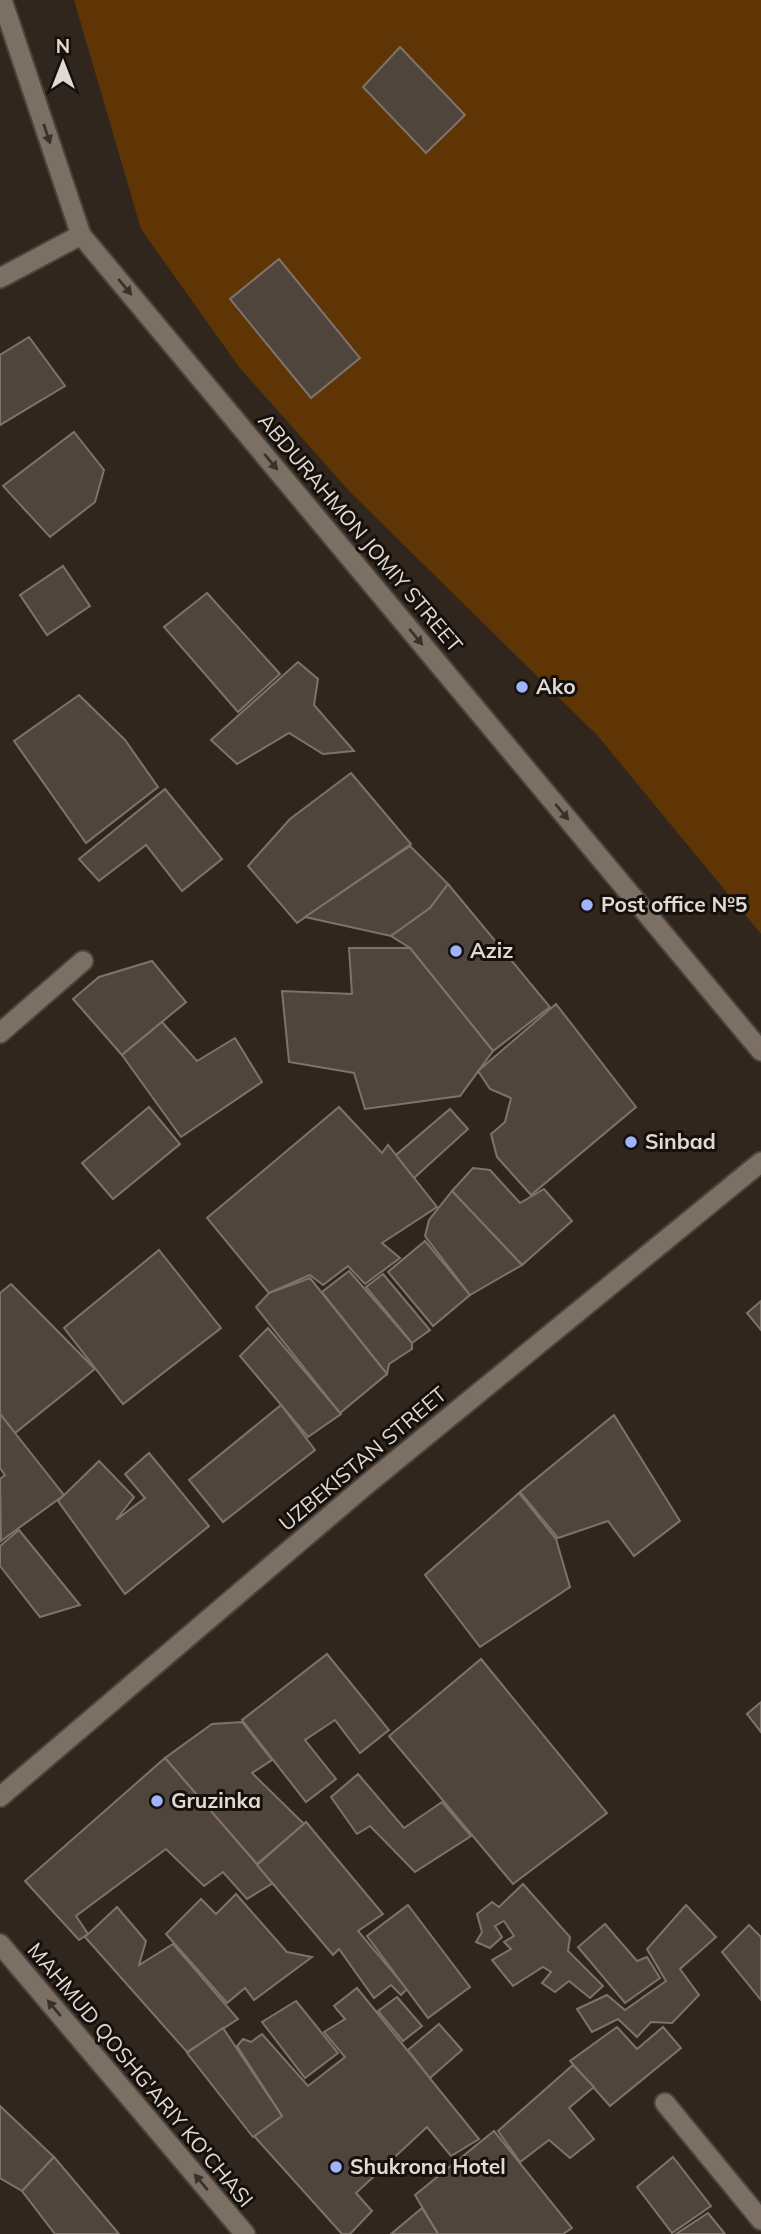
<svg xmlns="http://www.w3.org/2000/svg" width="761" height="2234" viewBox="0 0 761 2234" font-family="Mulish,sans-serif">
<style>
.green{fill:#5f3505}
.building{fill:#50453c;stroke:#7f7369;stroke-width:2}
.lines{fill:none;stroke-linecap:round;stroke-linejoin:round}
.service-casing{stroke:#4c443c;stroke-width:23}
.secondary-casing{stroke:#4c443c;stroke-width:23}
.service{stroke:#7c7065;stroke-width:19}
.secondary{stroke:#7c7065;stroke-width:19}
.oneway{fill:#39322b}
.poi-dot{fill:#a0b3fd;stroke:#15100c;stroke-width:2.5}
.labels{text-anchor:middle;stroke-width:6;stroke-linejoin:round;paint-order:stroke}
.street-label{font-size:21px;fill:#e1dad4;stroke:#15100c}
.poi-label{font-size:21px;font-weight:bold;fill:#e1dad4;stroke:#15100c;text-anchor:start}
</style>
<rect width="100%" height="100%" fill="#31261e"/>
<polygon class="green" points="74,0 761,0 761,934 597,735 351,493 239,367 141,229"/>
<g class="building">
<polygon points="400,47 465,115 426,153 363,87"/>
<polygon points="279,259 360,358 311,398 230,299"/>
<polygon points="29,337 65,386 0,425 0,355"/>
<polygon points="74,432 104,470 95,502 50,537 3,486"/>
<polygon points="63,566 90,606 47,635 20,595"/>
<polygon points="207,593 280,674 238,712 164,627"/>
<polygon points="298,662 318,679 314,705 354,751 323,754 289,733 237,764 211,740"/>
<polygon points="79,695 125,740 158,787 86,843 14,741"/>
<polygon points="351,773 411,844 297,923 248,866 290,819"/>
<polygon points="165,789 222,859 182,891 146,845 99,881 79,859"/>
<polygon points="410,846 448,884 430,908 391,936 305,917"/>
<polygon points="448,884 550,1007 493,1051 410,948 391,936 430,908"/>
<polygon points="349,948 410,948 493,1051 460,1096 365,1109 354,1073 289,1062 282,991 352,994"/>
<polygon points="152,961 186,1002 122,1055 73,999 99,977"/>
<polygon points="556,1004 636,1107 531,1195 497,1157 491,1134 505,1122 511,1098 490,1089 478,1071"/>
<polygon points="162,1022 197,1061 235,1038 262,1082 181,1137 122,1055"/>
<polygon points="149,1107 180,1144 113,1199 82,1163"/>
<polygon points="339,1107 382,1153 388,1145 437,1207 382,1243 400,1258 365,1284 348,1266 323,1285 310,1275 269,1293 207,1218"/>
<polygon points="450,1109 468,1129 414,1178 396,1155"/>
<polygon points="473,1168 490,1170 520,1203 544,1189 572,1221 522,1265 452,1191"/>
<polygon points="452,1191 522,1265 470,1295 425,1236 429,1220"/>
<polygon points="425,1241 470,1295 433,1326 388,1272"/>
<polygon points="159,1250 221,1328 123,1404 64,1328"/>
<polygon points="349,1271 412,1343 412,1349 389,1364 387,1374 322,1292"/>
<polygon points="383,1274 430,1330 412,1343 366,1287"/>
<polygon points="310,1278 387,1374 340,1413 256,1307 269,1293"/>
<polygon points="11,1284 95,1369 15,1433 0,1414 0,1293"/>
<polygon points="761,1301 761,1330 747,1313"/>
<polygon points="268,1328 341,1414 308,1437 240,1356"/>
<polygon points="281,1405 315,1450 223,1522 189,1480"/>
<polygon points="0,1414 64,1495 1,1541 0,1479 5,1475 0,1468"/>
<polygon points="614,1415 680,1521 634,1556 608,1521 558,1538 520,1492"/>
<polygon points="149,1453 209,1526 125,1594 58,1501 99,1461 134,1497 116,1520 145,1498 125,1474"/>
<polygon points="519,1493 556,1539 570,1587 480,1647 425,1575"/>
<polygon points="19,1530 80,1605 40,1617 0,1566 0,1546"/>
<polygon points="327,1654 389,1730 360,1753 335,1720 305,1740 336,1779 306,1802 242,1720"/>
<polygon points="481,1659 607,1813 513,1884 389,1736"/>
<polygon points="761,1702 761,1732 747,1714"/>
<polygon points="242,1722 272,1760 252,1773 304,1824 257,1864 165,1758 212,1724"/>
<polygon points="165,1758 273,1883 247,1899 223,1872 204,1886 166,1849 76,1916 88,1934 79,1940 25,1881"/>
<polygon points="358,1774 404,1828 442,1802 471,1836 415,1872 370,1826 357,1834 331,1797"/>
<polygon points="306,1822 383,1914 358,1931 407,1989 401,1995 391,1985 374,1998 339,1949 333,1955 257,1865"/>
<polygon points="523,1884 570,1937 568,1951 603,1986 590,1998 569,1981 555,1992 542,1983 551,1972 543,1967 513,1986 492,1960 511,1949 504,1942 514,1936 504,1921 495,1926 502,1937 490,1948 476,1942 482,1932 477,1914 492,1902 499,1907"/>
<polygon points="236,1894 287,1952 312,1957 254,2000 245,1988 227,2003 166,1934 201,1899 216,1914"/>
<polygon points="408,1905 470,1987 428,2018 367,1936"/>
<polygon points="686,1905 716,1937 680,1969 699,1995 672,2023 651,2022 637,2037 618,2019 592,2032 577,2009 607,1995 625,2010 666,1981 647,1949"/>
<polygon points="117,1907 146,1941 139,1965 173,1944 238,2019 187,2052 85,1937"/>
<polygon points="605,1924 637,1961 647,1957 660,1978 625,2003 578,1947"/>
<polygon points="749,1925 761,1937 761,2000 722,1952"/>
<polygon points="357,1988 479,2139 451,2156 427,2127 356,2193 372,2211 350,2234 342,2234 254,2136 282,2116 237,2046 243,2039 251,2042 262,2034 308,2086 345,2057 324,2032 345,2019 334,2006"/>
<polygon points="397,1997 422,2026 403,2041 378,2011"/>
<polygon points="296,2001 338,2053 305,2078 262,2022"/>
<polygon points="439,2024 462,2050 430,2078 408,2050"/>
<polygon points="617,2027 637,2049 663,2027 681,2048 610,2106 570,2061"/>
<polygon points="223,2028 282,2116 253,2137 187,2053"/>
<polygon points="573,2065 594,2087 569,2108 594,2139 570,2158 549,2140 520,2162 498,2131"/>
<polygon points="0,2106 54,2157 22,2191 0,2178"/>
<polygon points="494,2131 572,2228 563,2234 438,2234 415,2195"/>
<polygon points="54,2157 119,2234 55,2234 22,2191"/>
<polygon points="673,2157 711,2206 672,2233 637,2187"/>
<polygon points="422,2208 438,2234 391,2234"/>
<polygon points="708,2213 725,2234 676,2234"/>
</g>
<g class="lines">
<g class="service-casing">
<g id="service">
<polyline points="0,1033 83,961"/>
<polyline points="665,2103 761,2220"/>
</g>
</g>
<g class="secondary-casing">
<g id="secondary">
<polyline points="2,0 81,235 761,1051"/>
<polyline points="0,278 81,235"/>
<polyline points="0,1797 366,1485 761,1162"/>
<polyline points="0,1944 245,2234"/>
</g>
</g>
<use href="#service" class="service"/>
<use href="#secondary" class="secondary"/>
</g>
<defs><path id="oneway-solid" d="M-6-.8H1V-3.2L6.5 0L1 3.2V.8H-6Z" transform="scale(1.75)"/></defs>
<g class="oneway">
<use href="#oneway-solid" transform="translate(47 134) rotate(71)"/>
<use href="#oneway-solid" transform="translate(125 287) rotate(50)"/>
<use href="#oneway-solid" transform="translate(271 462) rotate(50)"/>
<use href="#oneway-solid" transform="translate(416 637) rotate(50)"/>
<use href="#oneway-solid" transform="translate(562 812) rotate(50)"/>
<use href="#oneway-solid" transform="translate(54 2008) rotate(-130)"/>
<use href="#oneway-solid" transform="translate(201 2182) rotate(-130)"/>
</g>
<g class="poi-dot">
<circle cx="522" cy="687" r="7"/>
<circle cx="587" cy="905" r="7"/>
<circle cx="456" cy="951" r="7"/>
<circle cx="631" cy="1142" r="7"/>
<circle cx="157" cy="1801" r="7"/>
<circle cx="336" cy="2167" r="7"/>
</g>
<g class="labels">
<g class="street-label">
<text transform="translate(360 533) rotate(50)" y="7">ABDURAHMON JOMIY STREET</text>
<text transform="translate(363 1459) rotate(-40)" y="7">UZBEKISTAN STREET</text>
<text transform="translate(140 2075) rotate(50)" y="7">MAHMUD QOSHG'ARIY KO'CHASI</text>
</g>
<g class="poi-label">
<text x="536" y="694">Ako</text>
<text x="601" y="912">Post office №5</text>
<text x="470" y="958">Aziz</text>
<text x="645" y="1149">Sinbad</text>
<text x="171" y="1808">Gruzinka</text>
<text x="350" y="2174">Shukrona Hotel</text>
</g>
</g>
<g transform="translate(63 63)" stroke="#15100c" stroke-width="5" paint-order="stroke">
<path d="M0-5L12 26L0 18L-12 26Z" fill="#e1dad4"/>
<text y="-10" font-size="19" font-weight="bold" text-anchor="middle" fill="#e1dad4">N</text>
</g>
</svg>
